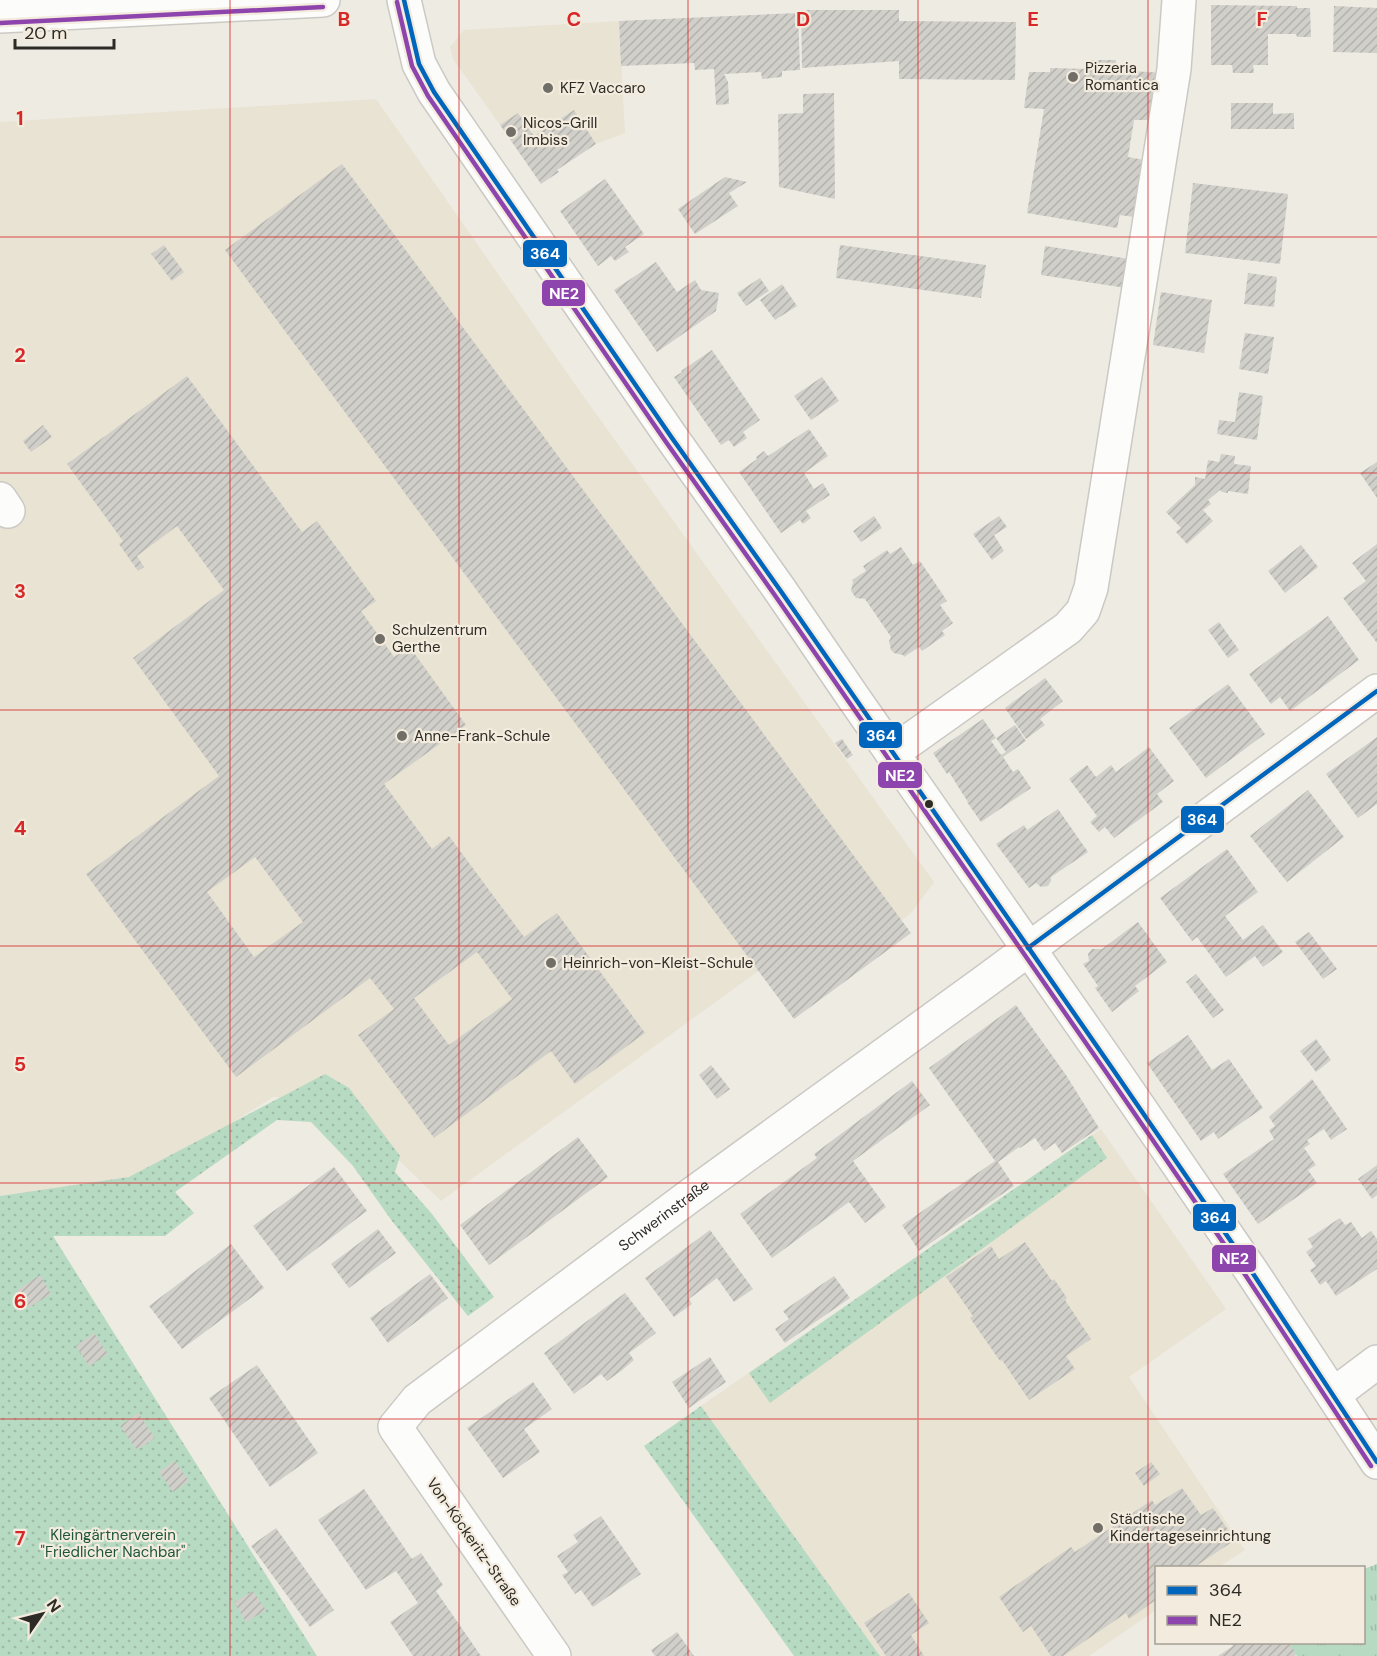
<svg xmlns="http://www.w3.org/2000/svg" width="1377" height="1656" viewBox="0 0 1377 1656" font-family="'DM Sans',sans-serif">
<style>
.built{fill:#e9e3d3}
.grass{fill:url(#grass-dots)}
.park{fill:url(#park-tufts)}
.building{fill:url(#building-hatch);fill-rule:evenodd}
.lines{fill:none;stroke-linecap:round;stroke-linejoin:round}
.minor-casing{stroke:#cbc9c3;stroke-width:36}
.major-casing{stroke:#cbc9c3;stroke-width:36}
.minor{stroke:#fcfcfb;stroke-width:33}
.major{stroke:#fcfcfb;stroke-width:33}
.bus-1-casing{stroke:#f3ecde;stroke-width:9}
.bus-2-casing{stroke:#f3ecde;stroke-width:9}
.bus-1{stroke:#0065bd;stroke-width:4.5}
.bus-2{stroke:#8e44ad;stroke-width:4.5}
.grid{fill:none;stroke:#d62828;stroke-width:1.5;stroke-opacity:0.55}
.poi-dot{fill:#716e68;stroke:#f3ecde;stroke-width:2}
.bus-dot{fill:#2d2b25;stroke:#f3ecde;stroke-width:2}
.labels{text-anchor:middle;stroke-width:4.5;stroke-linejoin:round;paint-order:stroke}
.poi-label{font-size:15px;fill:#2d2b25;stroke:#f3ecde;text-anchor:start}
.street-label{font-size:15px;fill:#2d2b25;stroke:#f3ecde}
.park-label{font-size:15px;fill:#1e563c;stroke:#f3ecde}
.grid-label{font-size:20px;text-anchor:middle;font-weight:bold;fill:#d62828;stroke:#f3ecde;stroke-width:4.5;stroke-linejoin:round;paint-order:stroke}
.line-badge{stroke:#f3ecde;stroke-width:2}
.badge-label{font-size:16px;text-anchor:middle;font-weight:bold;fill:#fff}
</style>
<defs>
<pattern id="grass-dots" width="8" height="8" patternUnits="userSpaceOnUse" patternTransform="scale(1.5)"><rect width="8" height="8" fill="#b7dac3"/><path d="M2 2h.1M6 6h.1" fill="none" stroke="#9ebba7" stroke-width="1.8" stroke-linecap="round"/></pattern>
<pattern id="park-tufts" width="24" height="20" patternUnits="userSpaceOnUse" patternTransform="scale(1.5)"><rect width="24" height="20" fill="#b7dac3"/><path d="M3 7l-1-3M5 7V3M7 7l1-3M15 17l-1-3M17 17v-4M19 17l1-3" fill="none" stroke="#9ebba7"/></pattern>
<pattern id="building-hatch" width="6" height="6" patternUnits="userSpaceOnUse" patternTransform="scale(1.5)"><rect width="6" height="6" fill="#d1cfc9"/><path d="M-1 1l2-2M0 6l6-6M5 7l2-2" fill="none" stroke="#b4b2ac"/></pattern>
</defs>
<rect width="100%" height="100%" fill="#eeebe3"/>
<g class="built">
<polygon points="619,21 625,133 596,144 574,110 534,136 518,113 500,125 453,59 450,47 464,30"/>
<polygon points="376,99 584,397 934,882 912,912 842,968 757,972 441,1201 339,1102 273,1097 130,1187 0,1210 0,122"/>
<polygon points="1101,1129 1226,1309 1129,1377 1245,1550 1219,1567 1156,1568 1156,1610 1089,1656 880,1656 701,1406"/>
</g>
<g class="grass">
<polygon points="325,1074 349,1088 400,1156 395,1172 432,1214 494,1297 468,1316 392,1221 353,1166 311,1122 277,1120 175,1192 194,1213 165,1236 53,1236 317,1656 0,1656 0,1196 129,1177"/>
<polygon points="1092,1135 1107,1158 770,1403 749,1373"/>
<polygon points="701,1406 880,1656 794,1656 644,1446"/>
</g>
<polygon class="park" points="1377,1564 1377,1656 1297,1656 1288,1643 1364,1642 1364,1569"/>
<g class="building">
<polygon points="1211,5 1297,6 1297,8 1310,8 1311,37 1297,37 1296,34 1268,34 1268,65 1253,65 1254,73 1233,73 1232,65 1211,65"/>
<polygon points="1334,6 1377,8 1377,53 1333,52"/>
<polygon points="801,10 899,10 899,21 1016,22 1015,80 899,79 899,61 802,68"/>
<polygon points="798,13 800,70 782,71 782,77 762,79 761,72 724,74 728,82 729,104 716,105 714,69 695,70 694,63 621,66 619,21"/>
<polygon points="1089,60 1116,60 1115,70 1164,73 1156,120 1134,120 1128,157 1149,161 1141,218 1120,215 1117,228 1027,213 1044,109 1024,108 1029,72 1050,72 1050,68 1090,69"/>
<polygon points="834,93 835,199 779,187 778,114 803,113 803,94"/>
<polygon points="1231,103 1273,103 1273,114 1294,113 1294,129 1231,129"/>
<polygon points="574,110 596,144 557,170 559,172 541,184 500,125 518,113 534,136"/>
<polygon points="342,164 911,933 794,1019 225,250"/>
<polygon points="725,177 747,182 729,193 738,206 695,234 678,209"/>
<polygon points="605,179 644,234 625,247 629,252 615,261 611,256 598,266 560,211"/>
<polygon points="1193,183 1288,194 1280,264 1185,253"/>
<polygon points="164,245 184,272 172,281 151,254"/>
<polygon points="840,245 986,265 981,298 836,278"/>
<polygon points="1045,246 1130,259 1126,288 1041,275"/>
<polygon points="656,262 677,292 695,280 701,290 719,293 716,311 657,352 614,290"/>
<polygon points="1248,273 1277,277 1274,307 1244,304"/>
<polygon points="760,278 769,291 746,306 737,293"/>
<polygon points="782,284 797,306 775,320 760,300"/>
<polygon points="1161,292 1212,300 1204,353 1153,345"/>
<polygon points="1245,333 1274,337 1268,374 1239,369"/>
<polygon points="712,350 760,420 743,432 747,438 734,447 729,440 721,445 674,377 682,372 681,371"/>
<path d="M187 376 302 532 317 521 376 601 361 611 394 657 409 646 466 725 384 784 432 849 449 836 524 937 557 913 645 1033 575 1084 551 1051 434 1138 358 1035 394 1009 370 978 236 1077 86 874 219 776 133 658 224 590 177 526 137 556 144 567 138 571 119 544 123 541 67 464ZM255 857 303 922 254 957 207 892ZM477 952 512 999 449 1045 414 998Z"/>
<polygon points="822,377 839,401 811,420 794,396"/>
<polygon points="1239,392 1263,396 1257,440 1217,434 1219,420 1235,422"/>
<polygon points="43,425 52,437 31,452 23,441"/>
<polygon points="809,429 828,456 804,473 814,489 823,483 830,495 806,511 811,518 803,524 800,520 781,533 739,472 757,459 756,457 764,451 768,456"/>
<polygon points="1221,454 1235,456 1234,464 1251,466 1248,494 1228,491 1228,493 1222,492 1220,490 1208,500 1211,504 1203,510 1213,521 1187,544 1176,532 1181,528 1166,512 1195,485 1195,477 1205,479 1208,460 1219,462"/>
<polygon points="1377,462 1377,498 1360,473"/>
<polygon points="874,516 882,528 861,542 853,531"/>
<polygon points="999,516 1007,527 994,535 1004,551 992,560 973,534"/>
<polygon points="1377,544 1377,643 1343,598 1366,581 1352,563"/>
<polygon points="1301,545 1318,567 1285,593 1268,571"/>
<polygon points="901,547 913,565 920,561 933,580 947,601 940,605 953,623 942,631 945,635 922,651 919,647 904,657 903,655 894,653 891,650 889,641 891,637 865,599 856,598 851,591 853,582 852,580 866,571 863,566 887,550 890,554"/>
<polygon points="1328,616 1359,660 1290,711 1280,697 1271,704 1249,674"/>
<polygon points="1219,622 1239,650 1228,658 1208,630"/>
<polygon points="1045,678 1063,701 1040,719 1045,725 1026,739 1005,708"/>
<polygon points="1228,684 1265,734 1206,778 1169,728"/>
<polygon points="983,719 996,738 991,741 1001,755 1006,752 996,738 1015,725 1026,741 1003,757 1013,772 1018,769 1031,788 981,822 967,802 968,802 959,788 949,772 947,774 933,753"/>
<polygon points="1377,737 1377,804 1358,818 1326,774"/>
<polygon points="842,739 853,755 847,759 835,743"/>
<polygon points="1149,747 1174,781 1157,794 1163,802 1114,838 1105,827 1099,832 1090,822 1097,816 1069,779 1087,765 1096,777 1111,765 1116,772"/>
<polygon points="1308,790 1344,837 1287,882 1250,836"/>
<polygon points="1058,809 1088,852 1051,877 1051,881 1048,886 1041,887 1036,883 1029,888 996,844 1024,825 1027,830"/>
<polygon points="1227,849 1258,892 1225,916 1243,940 1263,925 1283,952 1263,967 1255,956 1226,977 1197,937 1192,941 1160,898"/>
<polygon points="1138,922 1167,962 1135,986 1139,991 1112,1012 1095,988 1098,986 1083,964 1089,961 1088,954 1092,949 1102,949"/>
<polygon points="1309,932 1337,969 1323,979 1295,942"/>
<polygon points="1196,974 1224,1010 1213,1018 1186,982"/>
<polygon points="1016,1005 1066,1075 1099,1128 1062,1153 1055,1143 1044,1151 1035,1138 1020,1148 1019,1147 998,1162 1014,1186 919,1251 902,1225 995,1161 929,1068"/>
<polygon points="1188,1035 1212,1070 1229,1059 1263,1108 1218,1139 1214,1132 1201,1141 1147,1063"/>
<polygon points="1316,1039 1331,1060 1316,1072 1300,1051"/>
<polygon points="711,1065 730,1089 717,1099 699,1075"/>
<polygon points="1312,1079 1347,1129 1331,1140 1324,1129 1307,1140 1310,1144 1304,1148 1316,1165 1308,1170 1317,1183 1258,1224 1223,1174 1274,1139 1269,1130 1275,1126 1269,1117"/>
<polygon points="912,1081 930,1105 853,1161 886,1207 865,1223 849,1202 772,1258 740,1214 817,1158 814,1154"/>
<polygon points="578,1137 608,1177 489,1265 460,1225"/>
<polygon points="1377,1165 1377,1195 1372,1199 1358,1179"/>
<polygon points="334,1167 367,1211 287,1271 253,1226"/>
<polygon points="1340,1218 1345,1225 1351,1222 1362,1238 1371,1231 1377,1239 1377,1269 1336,1296 1326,1281 1320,1285 1310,1270 1316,1266 1306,1252 1313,1247 1308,1239"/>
<polygon points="378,1229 396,1253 349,1288 331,1264"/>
<polygon points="710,1230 753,1289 734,1302 717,1278 689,1299 692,1304 674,1317 645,1278"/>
<polygon points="1025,1242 1052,1281 1054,1279 1067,1298 1065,1300 1091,1339 1066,1356 1075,1369 1029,1400 1002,1360 1000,1361 970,1318 973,1316 946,1277 991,1246 999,1259"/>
<polygon points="231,1244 264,1288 182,1349 149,1306"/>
<polygon points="430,1274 448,1298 388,1343 370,1318"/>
<polygon points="40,1275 51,1294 28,1308 17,1290"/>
<polygon points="834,1276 850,1298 785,1343 775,1329 789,1319 783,1311"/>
<polygon points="625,1293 656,1333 629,1353 634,1360 621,1371 607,1381 601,1374 574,1394 544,1353"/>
<polygon points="94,1333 108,1354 89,1366 76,1346"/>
<polygon points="710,1357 726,1382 689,1408 672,1382"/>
<polygon points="257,1365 318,1453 270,1487 209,1398"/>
<polygon points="533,1382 552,1409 524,1429 540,1452 503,1478 467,1428"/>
<polygon points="138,1413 155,1438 137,1450 120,1426"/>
<polygon points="175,1461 189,1481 173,1492 159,1472"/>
<polygon points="1151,1462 1160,1474 1144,1486 1135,1473"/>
<polygon points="1182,1488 1201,1515 1213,1508 1235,1540 1193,1568 1156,1568 1156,1600 1129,1619 1126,1613 1063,1656 1051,1656 1031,1626 1023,1632 999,1597 1071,1547 1075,1552 1152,1500 1155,1505"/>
<polygon points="364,1489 412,1559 421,1553 443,1585 436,1591 481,1656 413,1656 390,1622 418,1603 396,1571 366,1590 318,1520"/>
<polygon points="601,1516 641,1574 593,1607 581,1590 575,1594 562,1575 568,1572 557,1556 578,1542 573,1535"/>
<polygon points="276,1528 334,1610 310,1627 251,1546"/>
<polygon points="253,1591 266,1610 246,1622 234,1602"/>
<polygon points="909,1593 929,1623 911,1635 924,1656 886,1656 864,1623"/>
<polygon points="677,1632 694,1656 655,1656 651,1650"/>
<polygon points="1231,1642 1289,1642 1296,1654 1295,1656 1218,1656 1233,1646"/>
</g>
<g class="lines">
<g class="minor-casing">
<g id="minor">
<polyline points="404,0 419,64 434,92 672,438 780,590 853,697 1112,1068 1252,1272 1377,1462"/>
<polyline points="0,499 8,511"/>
<polyline points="892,753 1068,628 1083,611 1091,588 1174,69 1179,0"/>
<polyline points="1333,1395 1377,1362"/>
<path id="s1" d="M554 1656 395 1427 417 1400 687 1198 987 980 1377 691"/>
</g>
</g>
<g class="major-casing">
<polyline id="major" points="0,16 323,0"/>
</g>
<use href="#minor" class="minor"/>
<use href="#major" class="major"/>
<g class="bus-1-casing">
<g id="bus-1">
<polyline points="404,0 419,64 434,92 672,438 780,590 1112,1068 1252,1272 1377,1462"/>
<polyline points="1028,948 1377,691"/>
</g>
</g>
<g class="bus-2-casing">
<g id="bus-2">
<polyline points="397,2 412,66 428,96 666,442 774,594 1106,1072 1246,1276 1371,1466"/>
<polyline points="0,23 323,7"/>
</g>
</g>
<use href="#bus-1" class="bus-1"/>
<use href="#bus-2" class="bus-2"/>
</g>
<path class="grid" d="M230 0V1656M459 0V1656M688 0V1656M918 0V1656M1148 0V1656M0 237H1377M0 473H1377M0 710H1377M0 946H1377M0 1183H1377M0 1419H1377"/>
<g class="poi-dot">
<circle cx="1073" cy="77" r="6"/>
<circle cx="548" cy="88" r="6"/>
<circle cx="511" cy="132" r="6"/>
<circle cx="380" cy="639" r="6"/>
<circle cx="402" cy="736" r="6"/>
<circle cx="551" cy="963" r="6"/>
<circle cx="1098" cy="1528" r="6"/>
</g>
<circle class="bus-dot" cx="929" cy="804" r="5"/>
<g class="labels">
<g class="poi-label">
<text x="1085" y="73">Pizzeria<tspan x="1085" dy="17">Romantica</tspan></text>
<text x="560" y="93">KFZ Vaccaro</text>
<text x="523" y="128">Nicos-Grill<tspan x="523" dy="17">Imbiss</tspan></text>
<text x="392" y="635">Schulzentrum<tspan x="392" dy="17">Gerthe</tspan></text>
<text x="414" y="741">Anne-Frank-Schule</text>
<text x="563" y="968">Heinrich-von-Kleist-Schule</text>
<text x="1110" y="1524">Städtische<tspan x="1110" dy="17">Kindertageseinrichtung</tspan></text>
</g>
<g class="street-label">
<text dy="5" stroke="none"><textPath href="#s1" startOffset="622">Schwerinstraße</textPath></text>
<text transform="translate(474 1542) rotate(55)" y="5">Von-Köckeritz-Straße</text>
</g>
<g class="park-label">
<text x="113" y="1540">Kleingärtnerverein<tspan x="113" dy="17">"Friedlicher Nachbar"</tspan></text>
</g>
</g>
<g class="grid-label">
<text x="344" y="26">B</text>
<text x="574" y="26">C</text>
<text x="803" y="26">D</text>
<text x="1033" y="26">E</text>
<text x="1262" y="26">F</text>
<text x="20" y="125">1</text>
<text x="20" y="362">2</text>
<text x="20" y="598">3</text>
<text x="20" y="835">4</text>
<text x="20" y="1071">5</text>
<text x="20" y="1308">6</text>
<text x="20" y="1545">7</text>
</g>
<g class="line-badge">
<rect x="522" y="239" width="46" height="29" rx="6" fill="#0065bd"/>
<rect x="541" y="279" width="45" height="28" rx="6" fill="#8e44ad"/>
<rect x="858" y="721" width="45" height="28" rx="6" fill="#0065bd"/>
<rect x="877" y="761" width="46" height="28" rx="6" fill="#8e44ad"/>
<rect x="1180" y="805" width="45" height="29" rx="6" fill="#0065bd"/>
<rect x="1192" y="1203" width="45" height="29" rx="6" fill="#0065bd"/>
<rect x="1211" y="1244" width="46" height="29" rx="6" fill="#8e44ad"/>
</g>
<g class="badge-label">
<text x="545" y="259">364</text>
<text x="564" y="299">NE2</text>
<text x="881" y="741">364</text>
<text x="900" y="781">NE2</text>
<text x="1202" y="825">364</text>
<text x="1215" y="1223">364</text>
<text x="1234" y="1264">NE2</text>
</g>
<rect x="1155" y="1566" width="210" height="78" fill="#f3ecde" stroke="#a49f94" stroke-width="1.5"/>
<rect x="1167" y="1586" width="30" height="9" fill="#0065bd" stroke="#a49f94" stroke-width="1.5"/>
<text x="1209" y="1596" font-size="18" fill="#2d2b25">364</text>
<rect x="1167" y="1616" width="30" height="9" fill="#8e44ad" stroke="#a49f94" stroke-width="1.5"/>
<text x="1209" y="1626" font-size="18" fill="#2d2b25">NE2</text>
<g transform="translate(42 1614) rotate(55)" stroke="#f3ecde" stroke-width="4.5" paint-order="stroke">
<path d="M0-4.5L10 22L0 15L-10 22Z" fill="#2d2b25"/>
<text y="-9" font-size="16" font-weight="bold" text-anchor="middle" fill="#2d2b25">N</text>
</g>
<path d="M15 39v9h99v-9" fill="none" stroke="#2d2b25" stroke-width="3"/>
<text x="24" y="39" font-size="18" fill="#2d2b25" stroke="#f3ecde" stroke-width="4.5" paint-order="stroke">20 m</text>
</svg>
